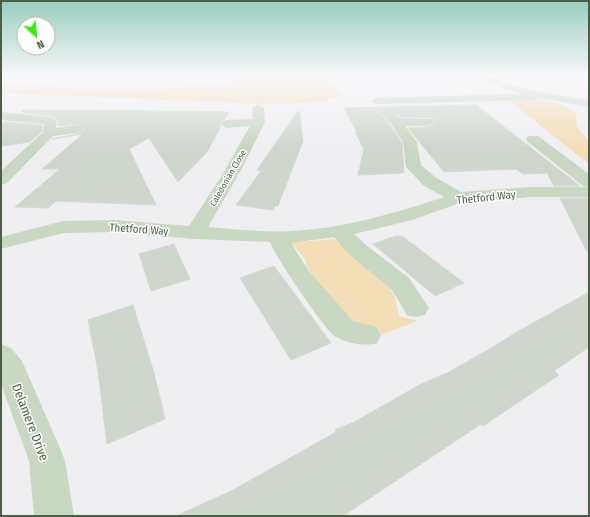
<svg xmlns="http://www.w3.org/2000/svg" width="590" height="517" viewBox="0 0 590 517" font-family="'Fira Sans Condensed',sans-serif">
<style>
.green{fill:#f3deb8}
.building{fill:#cfd7cd;stroke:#d2dbd2}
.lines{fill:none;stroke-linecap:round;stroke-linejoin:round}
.street{fill:#c9d8c3;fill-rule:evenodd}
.labels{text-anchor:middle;stroke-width:3;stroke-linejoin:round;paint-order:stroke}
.far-street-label{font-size:9px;fill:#4c5e45;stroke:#fff}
.street-label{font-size:11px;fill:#4c5e45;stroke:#fff}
.near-street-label{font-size:13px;fill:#4c5e45;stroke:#fff}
</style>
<rect width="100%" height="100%" fill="#efeef1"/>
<g class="green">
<polygon points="258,76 327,76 343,97 328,98 329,102 260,104 1,93 1,84 71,88 151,89 207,86"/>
<path d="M513 100C534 100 558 99 575 112L578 129 589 141V164L512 103Z"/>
<polygon points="334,239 346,245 352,256 385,281 395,298 399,316 417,321 381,335 378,328 358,325 346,314 313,277 307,267 305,259 294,246 287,243"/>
</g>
<g class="building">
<polygon points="476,105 580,186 554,186 547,173 523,174 516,169 444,172 408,128 429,127 435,122 433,118 400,117 385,108 378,112 390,125 402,143 404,173 358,175 364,149 355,132 357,132 344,108"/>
<polygon points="24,110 150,111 229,112 225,119 219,124 221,126 207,152 178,182 149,138 129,149 156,205 56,201 48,208 15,207 60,169 42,169 83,134 52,139 77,134 84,129 77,124 58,126 58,120 52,116 21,112"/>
<polygon points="299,110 303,141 278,206 275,206 273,210 236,205 261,171 257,170"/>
<polygon points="5,122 42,125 42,131 30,142 1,146 1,124"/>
<polygon points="560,198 589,198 589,256"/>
<polygon points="396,236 402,236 464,283 435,296 373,244"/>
<polygon points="174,244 190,279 151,291 139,254"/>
<polygon points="274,266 331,343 291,360 240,278"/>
<polygon points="589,292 589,347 554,371 559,375 483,426 481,424 343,516 176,516 233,490 336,432 335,430 356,421 421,384 449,372 493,347 515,333"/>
<polygon points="133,305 154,373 165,419 107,444 98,371 88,320"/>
</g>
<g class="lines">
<g class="street">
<polygon points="476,76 488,76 521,88 589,101 589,107 541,98 534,100 376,104 371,101 376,98 523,94 490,84"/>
<path d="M258 105 264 108 265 122 240 172 208 227C236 229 266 233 294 231 345 228 395 213 444 197L423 185 409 170 406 167 403 142 391 124 379 112 385 109 389 110 399 118 432 119 434 122 428 126H405L417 142 421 165 435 177 461 192 531 187H588L583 186 528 142 526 139 528 136H538L589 174V197H531L460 203 412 220 354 234 366 245 409 278 429 308 425 315 416 317 407 315 392 290 350 255 334 237 291 243 308 270 353 321 377 327 381 335 377 343C365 347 347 343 336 337 326 332 273 253 270 242L195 239 114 232 63 233 1 249V237L63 221 114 220 189 226 224 172 250 126 226 128 220 124 226 120 253 119 252 108Z"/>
<polygon points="1,112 51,117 57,121 56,128 77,125 83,129 77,133 53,136 7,183 1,185 1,171 43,132 44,124 1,120"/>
<polygon points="1,344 11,348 22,361 60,448 65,461 74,516 34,516 29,461 1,384"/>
</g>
</g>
<linearGradient id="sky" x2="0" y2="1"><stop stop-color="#98cebf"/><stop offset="0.51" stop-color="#f8f7f9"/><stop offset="1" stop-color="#f8f7f9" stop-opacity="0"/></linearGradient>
<rect width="590" height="148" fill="url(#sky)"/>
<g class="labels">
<g class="far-street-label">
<text transform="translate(228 178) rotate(-60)" y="3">Caledonian Close</text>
</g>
<g class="street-label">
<text transform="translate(486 197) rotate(-6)" y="4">Thetford Way</text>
<text transform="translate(139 229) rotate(4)" y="4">Thetford Way</text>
</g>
<g class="near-street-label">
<text transform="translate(31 422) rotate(69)" y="5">Delamere Drive</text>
</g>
</g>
<rect width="590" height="517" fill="none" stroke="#4c5e45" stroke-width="4"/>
<g transform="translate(36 36) rotate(153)"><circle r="19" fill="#ffffff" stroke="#b7bfb5"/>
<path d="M0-3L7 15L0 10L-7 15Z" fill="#33f207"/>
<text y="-6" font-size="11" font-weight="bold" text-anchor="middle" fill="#4c5e45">N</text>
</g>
</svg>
